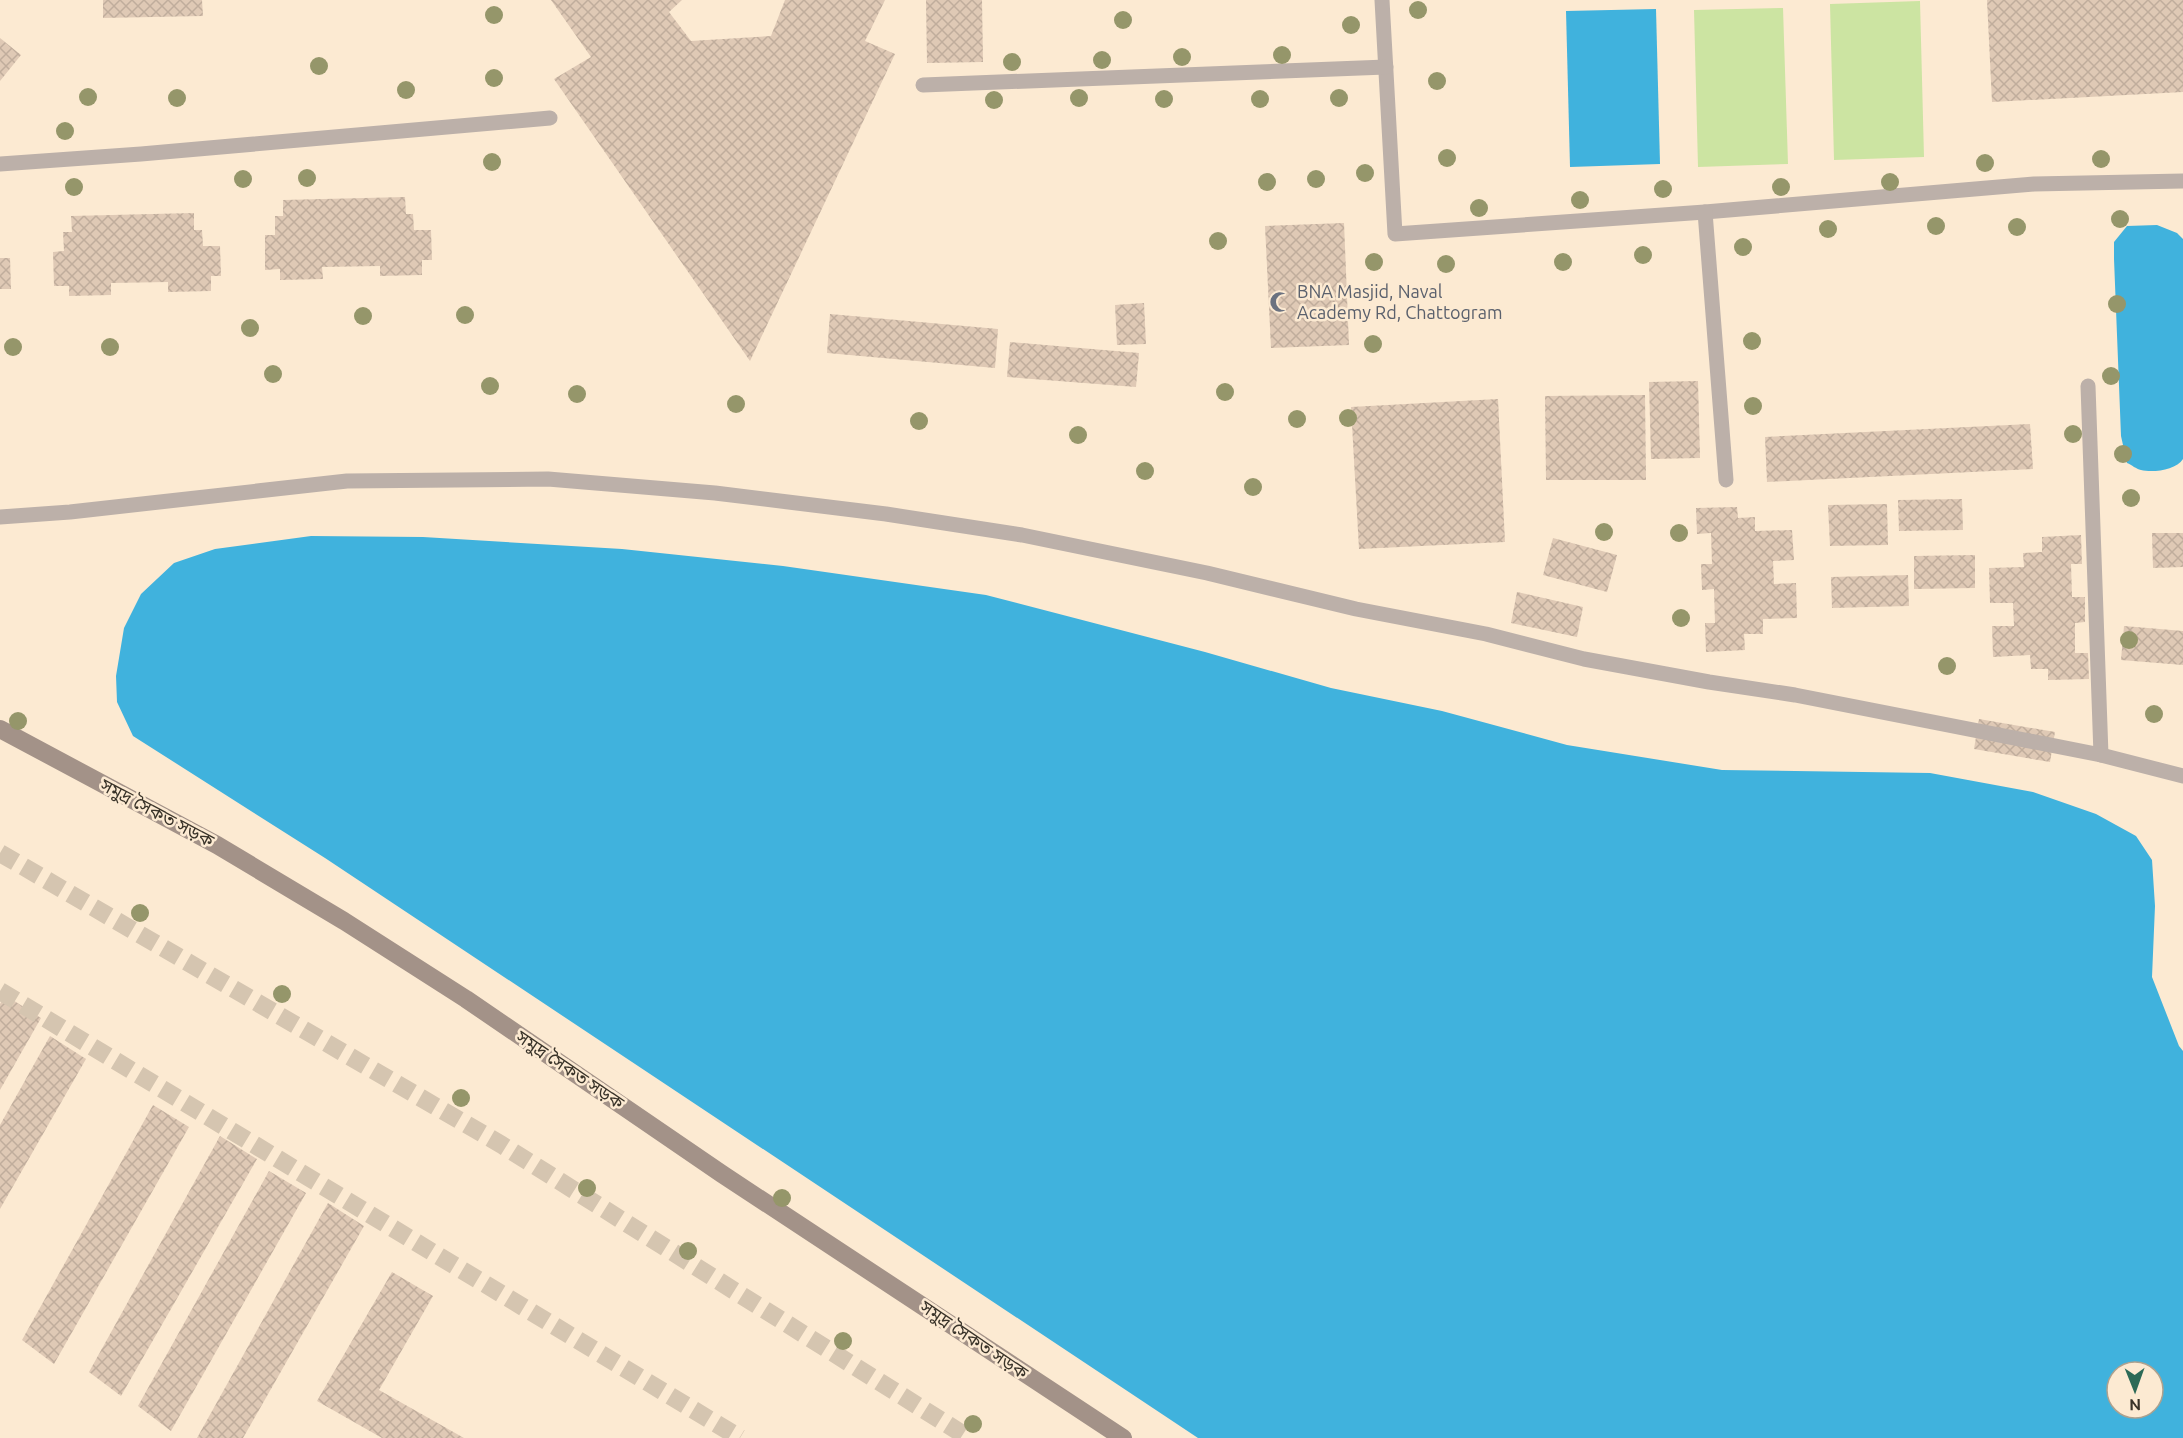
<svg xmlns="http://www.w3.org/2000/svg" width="2183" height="1438" viewBox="0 0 2183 1438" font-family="Ubuntu,'Noto Sans Bengali',sans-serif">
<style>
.pitch{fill:#cce4a2}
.water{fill:#40b2dd;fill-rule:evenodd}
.building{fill:url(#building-cross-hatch)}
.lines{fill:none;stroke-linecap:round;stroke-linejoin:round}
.motorway-tunnel{stroke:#d5c5b0;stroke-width:18;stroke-dasharray:18 9;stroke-linecap:butt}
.service{stroke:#bcb0a9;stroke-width:15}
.secondary{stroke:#a39288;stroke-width:18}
.tree{fill:#95966a}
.labels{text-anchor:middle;stroke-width:5;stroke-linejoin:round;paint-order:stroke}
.worship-label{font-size:18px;fill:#5b616d;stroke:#fcead2;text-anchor:start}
.street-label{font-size:18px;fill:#393329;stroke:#fcead2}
</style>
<defs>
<pattern id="building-cross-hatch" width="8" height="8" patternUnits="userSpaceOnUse" patternTransform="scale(1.5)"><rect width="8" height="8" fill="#dfc9b5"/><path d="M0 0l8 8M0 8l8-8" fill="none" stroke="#c0ad9c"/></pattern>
</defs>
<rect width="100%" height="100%" fill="#fcead2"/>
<g class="pitch">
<polygon points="1920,1 1924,157 1834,160 1830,4"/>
<polygon points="1783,8 1788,164 1698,167 1694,10"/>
</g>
<g class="water">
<polygon points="1656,9 1660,164 1570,167 1566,11"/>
<path d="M2157 225 2177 233 2183 239V459C2176 470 2153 473 2141 470 2136 469 2132 465 2127 463L2121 436 2114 259V242L2127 226Z"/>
<path d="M311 536 423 537 622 549 783 566 986 595 1205 652 1331 688 1442 711 1567 745 1722 770 1930 773 2033 792 2096 814 2136 836 2152 860 2155 906 2152 977 2179 1046 2183 1051V1438H1198L325 858 133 736 117 702 116 676 124 628 141 594 174 563 215 549ZM2117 1372H2153V1408H2117Z"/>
</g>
<g class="building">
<polygon points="103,0 202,0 203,16 103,18"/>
<polygon points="551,0 682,0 669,12 691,41 771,36 785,0 885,0 865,41 895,54 750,361 554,79 591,57"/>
<polygon points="926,0 982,0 983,62 927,63"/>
<polygon points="1987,0 2183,0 2183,92 1992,102"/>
<polygon points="0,38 21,55 0,81"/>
<polygon points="405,197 406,214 413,214 414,230 431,230 432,260 422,260 422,275 380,276 380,266 322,267 323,279 280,280 280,269 265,270 265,235 275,235 275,216 283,216 283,200"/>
<polygon points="194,213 194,230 202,230 203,246 220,246 221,276 211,276 211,291 168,292 168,282 111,283 111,295 69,296 69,286 54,286 53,252 64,251 63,232 72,232 71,216"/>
<polygon points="1344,223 1349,345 1271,348 1265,226"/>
<polygon points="0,258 10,258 11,289 0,289"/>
<polygon points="1144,303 1146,344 1117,345 1115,305"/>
<polygon points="830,314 998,329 995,368 827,353"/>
<polygon points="1010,342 1139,353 1136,387 1007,377"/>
<polygon points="1698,381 1700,458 1651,459 1649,382"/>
<polygon points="1645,395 1646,480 1546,480 1545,396"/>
<polygon points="1498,399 1505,542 1359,549 1351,407"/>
<polygon points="2030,424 2033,469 1767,482 1765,437"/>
<polygon points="1962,499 1963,530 1899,531 1898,500"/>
<polygon points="1887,504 1888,545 1830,546 1828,505"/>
<polygon points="1737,507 1738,518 1755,517 1755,531 1792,530 1794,560 1773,561 1774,584 1796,583 1797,618 1763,619 1763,634 1744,634 1745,650 1706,652 1705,623 1715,623 1714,589 1702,590 1701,564 1712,564 1711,533 1697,534 1696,508"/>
<polygon points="2152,533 2183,533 2183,567 2153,568"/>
<polygon points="2081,535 2082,564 2071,564 2072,597 2085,597 2085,622 2075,623 2075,653 2088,653 2089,679 2048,680 2048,669 2031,669 2030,655 1993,657 1992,626 2014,626 2013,603 1990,603 1989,568 2024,567 2023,553 2042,552 2042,537"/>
<polygon points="1553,538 1617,555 1607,592 1543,575"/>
<polygon points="1975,555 1975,588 1914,589 1914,556"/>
<polygon points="1908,575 1909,606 1832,608 1831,577"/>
<polygon points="1517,592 1583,607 1577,637 1511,623"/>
<polygon points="2124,626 2183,631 2183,665 2121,660"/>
<polygon points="1979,719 2055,732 2050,762 1974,749"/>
<polygon points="5,995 41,1018 0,1090 0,1004"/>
<polygon points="50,1036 86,1059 0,1209 0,1125"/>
<polygon points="153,1105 189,1127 54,1364 22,1340"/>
<polygon points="220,1136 257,1159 121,1396 89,1372"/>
<polygon points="269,1171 306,1193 171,1431 138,1406"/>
<polygon points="328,1203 364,1226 243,1438 197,1438"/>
<polygon points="392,1272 433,1296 379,1390 464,1438 382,1438 317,1401"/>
</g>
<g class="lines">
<g class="motorway-tunnel">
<polyline points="0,853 502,1145 969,1438"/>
<polyline points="0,991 740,1438"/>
</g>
<g class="service">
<polyline points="1382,0 1395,234 1705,212 2034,184 2183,181"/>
<polyline points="923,85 1386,67"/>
<polyline points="0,164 141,154 550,118"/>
<polyline points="1705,212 1726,480"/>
<polyline points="2088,386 2101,755"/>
<polyline points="0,517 70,512 347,481 548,479 715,493 886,514 1022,535 1207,573 1356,609 1486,634 1584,659 1709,682 1795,695 2101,755 2183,776"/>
</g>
<polyline class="secondary" points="0,729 217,845 344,921 466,999 722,1174 1123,1438"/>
</g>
<g class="tree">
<circle cx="1418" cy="10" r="9"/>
<circle cx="494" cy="15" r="9"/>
<circle cx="1123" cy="20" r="9"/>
<circle cx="1351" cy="25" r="9"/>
<circle cx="1282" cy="55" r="9"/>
<circle cx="1182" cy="57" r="9"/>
<circle cx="1102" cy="60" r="9"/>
<circle cx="1012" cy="62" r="9"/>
<circle cx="319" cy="66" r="9"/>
<circle cx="494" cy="78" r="9"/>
<circle cx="1437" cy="81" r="9"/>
<circle cx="406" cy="90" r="9"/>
<circle cx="88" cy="97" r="9"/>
<circle cx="177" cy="98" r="9"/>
<circle cx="1079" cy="98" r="9"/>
<circle cx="1339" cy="98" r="9"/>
<circle cx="1164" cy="99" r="9"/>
<circle cx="1260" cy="99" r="9"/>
<circle cx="994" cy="100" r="9"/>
<circle cx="65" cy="131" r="9"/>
<circle cx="1447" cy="158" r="9"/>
<circle cx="2101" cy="159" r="9"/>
<circle cx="492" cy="162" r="9"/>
<circle cx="1985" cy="163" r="9"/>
<circle cx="1365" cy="173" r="9"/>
<circle cx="307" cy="178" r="9"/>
<circle cx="243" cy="179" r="9"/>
<circle cx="1316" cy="179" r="9"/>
<circle cx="1267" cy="182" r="9"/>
<circle cx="1890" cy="182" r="9"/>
<circle cx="74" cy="187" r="9"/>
<circle cx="1781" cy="187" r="9"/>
<circle cx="1663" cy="189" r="9"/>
<circle cx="1580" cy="200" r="9"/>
<circle cx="1479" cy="208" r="9"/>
<circle cx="2120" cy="219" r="9"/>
<circle cx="1936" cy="226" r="9"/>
<circle cx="2017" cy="227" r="9"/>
<circle cx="1828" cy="229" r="9"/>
<circle cx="1218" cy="241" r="9"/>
<circle cx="1743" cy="247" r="9"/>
<circle cx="1643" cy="255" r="9"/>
<circle cx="1374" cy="262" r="9"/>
<circle cx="1563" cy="262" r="9"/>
<circle cx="1446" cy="264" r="9"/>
<circle cx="2117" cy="304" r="9"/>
<circle cx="465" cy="315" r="9"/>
<circle cx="363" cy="316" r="9"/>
<circle cx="250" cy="328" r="9"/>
<circle cx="1752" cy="341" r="9"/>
<circle cx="1373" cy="344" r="9"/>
<circle cx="13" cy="347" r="9"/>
<circle cx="110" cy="347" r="9"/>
<circle cx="273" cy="374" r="9"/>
<circle cx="2111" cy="376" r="9"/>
<circle cx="490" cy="386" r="9"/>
<circle cx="1225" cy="392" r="9"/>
<circle cx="577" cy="394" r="9"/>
<circle cx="736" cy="404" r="9"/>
<circle cx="1753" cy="406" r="9"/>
<circle cx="1348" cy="418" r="9"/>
<circle cx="1297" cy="419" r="9"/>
<circle cx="919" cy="421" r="9"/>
<circle cx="2073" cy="434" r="9"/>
<circle cx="1078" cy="435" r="9"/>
<circle cx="2123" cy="454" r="9"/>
<circle cx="1145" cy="471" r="9"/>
<circle cx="1253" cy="487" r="9"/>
<circle cx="2131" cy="498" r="9"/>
<circle cx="1604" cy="532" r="9"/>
<circle cx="1679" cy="533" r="9"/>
<circle cx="1681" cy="618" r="9"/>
<circle cx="2129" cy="640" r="9"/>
<circle cx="1947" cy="666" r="9"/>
<circle cx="2154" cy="714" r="9"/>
<circle cx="18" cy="721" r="9"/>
<circle cx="140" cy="913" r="9"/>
<circle cx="282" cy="994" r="9"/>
<circle cx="461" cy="1098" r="9"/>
<circle cx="587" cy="1188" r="9"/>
<circle cx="782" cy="1198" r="9"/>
<circle cx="688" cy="1251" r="9"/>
<circle cx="843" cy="1341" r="9"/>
<circle cx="973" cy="1424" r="9"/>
</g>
<defs>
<g id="mosque-bare" transform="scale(1.62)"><path d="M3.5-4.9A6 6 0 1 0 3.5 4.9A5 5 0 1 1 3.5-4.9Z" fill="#6b7280" stroke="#fcead2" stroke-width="2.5" paint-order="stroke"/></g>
</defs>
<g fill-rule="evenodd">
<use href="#mosque-bare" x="1280" y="302"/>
</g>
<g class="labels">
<g class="worship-label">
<text x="1297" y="298">BNA Masjid, Naval<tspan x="1297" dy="21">Academy Rd, Chattogram</tspan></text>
</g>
<g class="street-label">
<text transform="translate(157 813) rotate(28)" y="6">সমুদ্র সৈকত সড়ক</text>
<text transform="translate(570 1070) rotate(34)" y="6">সমুদ্র সৈকত সড়ক</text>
<text transform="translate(974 1340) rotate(34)" y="6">সমুদ্র সৈকত সড়ক</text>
</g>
</g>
<g transform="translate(2135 1390) rotate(179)"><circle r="28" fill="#fcead2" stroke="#aea18e" stroke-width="1.5"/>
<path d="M0-4.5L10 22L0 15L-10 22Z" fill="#2c6a57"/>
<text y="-9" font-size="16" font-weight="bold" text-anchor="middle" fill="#393329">N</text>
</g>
</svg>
